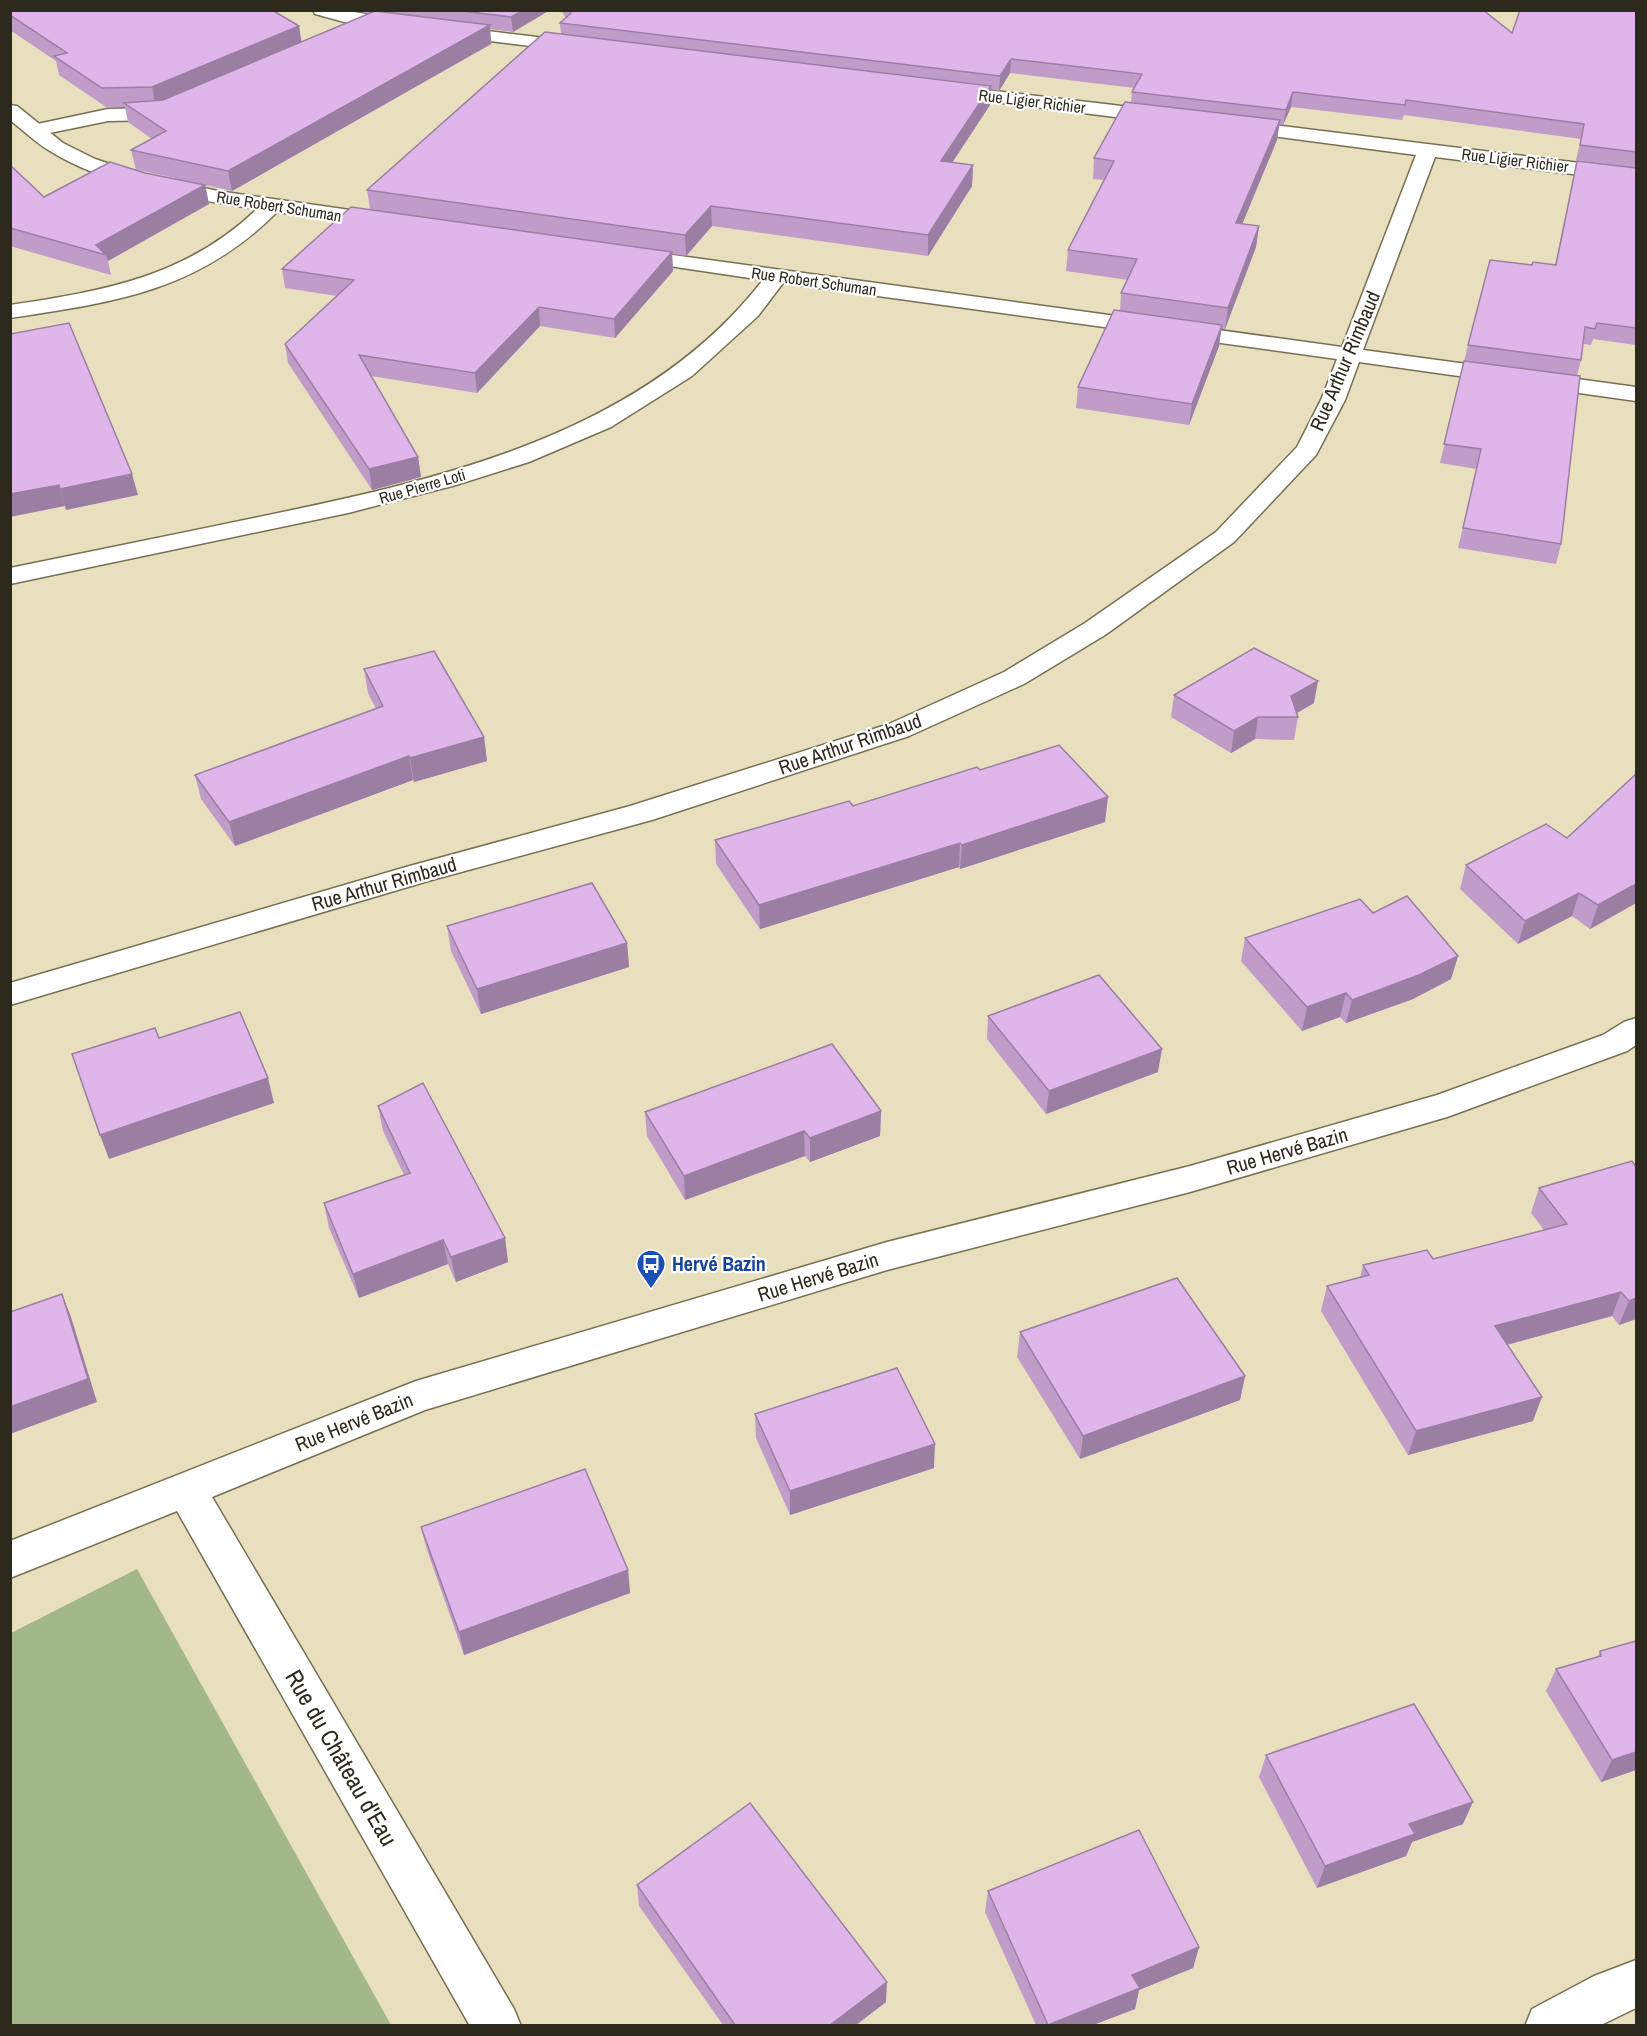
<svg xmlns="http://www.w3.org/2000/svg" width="1647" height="2036" viewBox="0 0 1647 2036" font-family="'Archivo Narrow',sans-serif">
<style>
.green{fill:#a2b78a}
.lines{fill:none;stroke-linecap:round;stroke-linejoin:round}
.lane-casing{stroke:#776f52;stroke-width:3}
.street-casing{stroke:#776f52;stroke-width:3}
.lane{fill:#fff;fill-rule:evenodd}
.street{fill:#fff;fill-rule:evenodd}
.wall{fill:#bf9dc8;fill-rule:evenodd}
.shaded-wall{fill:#9b7fa3}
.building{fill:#deb6e9;stroke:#9b7fa3;stroke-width:1.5}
.labels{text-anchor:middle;stroke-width:4.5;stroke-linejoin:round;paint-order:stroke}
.far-street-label{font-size:16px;fill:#2c291d;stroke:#fff}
.street-label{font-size:20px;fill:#2c291d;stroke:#fff}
.transit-label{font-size:20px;font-weight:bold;fill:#164399;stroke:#fff;text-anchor:start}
.near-street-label{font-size:24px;fill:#2c291d;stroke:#fff}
</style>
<rect width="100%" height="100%" fill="#e8dfbf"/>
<polygon class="green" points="137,1569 391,2025 11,2025 11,1633"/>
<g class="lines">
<g class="lane-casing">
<polygon id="lane" points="171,103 178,105 180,109 178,113 159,120 108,121 35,136 28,134 25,130 28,126 108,109 156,108"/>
</g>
<g class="street-casing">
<g id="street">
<path d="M313 10H343L405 21 408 25 405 29C380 35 340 20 315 14Z"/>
<polygon points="447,26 578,42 584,43 587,47 584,51 578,52 441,35 438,31 441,27"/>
<polygon points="945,85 1164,111 1171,113 1173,117 1171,121 1164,123 938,95 936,91 938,87"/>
<path d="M10 105 17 106 63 143 95 159 140 174 218 191 385 215 392 217 395 221 392 225 385 227 277 212C198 291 116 302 10 318V305C104 291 186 277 257 209 191 199 107 187 50 151 36 143 23 130 10 120Z"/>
<path d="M1233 120 1636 170V182L1435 157 1363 350 1636 387V401L1359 362 1345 400 1316 455 1234 542 1105 635 1024 684 909 736 652 820 428 881 10 1005V983L406 867 630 806 889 724 1004 672 1085 623 1216 532 1297 447 1321 400 1337 359 783 283 758 316 692 376 611 427 529 462 456 485 348 513 10 584V568C92 551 173 535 254 518 438 480 642 436 763 280L622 259 618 255 622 251 629 249 1342 347 1416 155 1226 130 1224 126 1226 122Z"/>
<polygon points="1636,1018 1636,1045 1627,1051 1447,1117 1190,1192 887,1270 425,1410 212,1497 514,2009 521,2026 470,2026 177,1511 10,1578 10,1541 416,1381 887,1242 1190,1166 1437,1095 1603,1035 1624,1022"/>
<polygon points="1636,1960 1636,2008 1599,2026 1525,2026 1532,2009 1594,1976"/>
</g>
</g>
<use href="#lane" class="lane"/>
<use href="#street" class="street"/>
</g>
<g class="wall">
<path d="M10 10 299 26 301 42 369 14 354 10H550L513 32 490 29 491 44 232 191 205 185 209 204 108 261 111 275 10 246V165L44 197 136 170 131 150 152 139 128 122 125 107H106L59 75 56 61 10 30ZM137 170 180 179 145 173Z"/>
<polygon points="561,10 1483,10 1512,33 1636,10 1636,345 1593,339 1591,345 1583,344 1581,360 1577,376 1561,544 1556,564 1458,548 1477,469 1440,463 1468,345 1532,265 1555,265 1577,161 1632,167 1576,160 1581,139 1404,115 1402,120 1291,107 1283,125 1279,124 1277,140 1242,224 1259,226 1256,247 1225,329 1221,329 1219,346 1189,425 1076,408 1078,387 1120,311 1121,293 1128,280 1066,271 1068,250 1104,180 1093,179 1094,158 1131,102 1132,92 1134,88 1010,73 999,91 991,89 990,105 952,163 973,165 972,186 928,256 712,226 686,256 672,254 673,271 615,338 540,326 477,393 371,376 418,457 421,477 372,490 288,363 285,344 337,296 285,288 282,269 370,209 367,190 561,34 560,23 566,18"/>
<polygon points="364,669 484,737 487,761 414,782 413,780 235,846 201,799 195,775 376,709 368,693"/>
<polygon points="1174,695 1314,703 1297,713 1298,717 1294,740 1255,739 1231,753 1171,717"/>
<polygon points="980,770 1105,822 960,869 959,867 760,929 716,864 715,840 853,806"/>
<polygon points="1636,774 1636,903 1590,929 1572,916 1518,944 1460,889 1466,865 1567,838"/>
<polygon points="1373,913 1458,956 1451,979 1413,999 1346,1023 1340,1017 1302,1031 1241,961 1245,938"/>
<polygon points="447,926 627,943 629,967 481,1014 451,951"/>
<polygon points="988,1016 1158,1072 1046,1114 987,1039"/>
<polygon points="378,1106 505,1238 508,1262 456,1282 448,1264 359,1298 329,1228 324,1203 404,1175 383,1131"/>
<polygon points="881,1111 880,1136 810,1162 805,1156 685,1200 647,1136 645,1112"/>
<polygon points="1636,1167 1636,1319 1619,1325 1612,1316 1507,1345 1533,1421 1408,1455 1321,1311 1327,1286 1360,1278 1363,1265 1433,1259 1544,1230 1531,1213 1539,1188"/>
<polygon points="1020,1332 1245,1376 1240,1400 1080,1459 1017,1357"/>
<polygon points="755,1414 934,1468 790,1515 756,1438"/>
<polygon points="421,1527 628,1570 630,1593 464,1655 427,1550"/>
<polygon points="1600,1651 1636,1770 1601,1782 1546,1691 1556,1669 1598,1656"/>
<polygon points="1266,1755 1463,1824 1412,1842 1406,1856 1317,1888 1259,1777"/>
<polygon points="637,1885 886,2002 856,2025 723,2025 639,1906"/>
<polygon points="988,1891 1199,1947 1193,1968 1139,1990 1135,2009 1093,2025 1036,2025 985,1912"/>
</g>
<g class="shaded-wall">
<polygon points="524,10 550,10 513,32 511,17"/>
<polygon points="490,25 491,44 232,191 228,171"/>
<polygon points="299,26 302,45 156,106 152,87"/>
<polygon points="1011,59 1010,73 999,91 1000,76"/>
<polygon points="991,86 990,105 940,181 941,161"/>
<polygon points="1293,92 1291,107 1283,125 1286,110"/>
<polygon points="1280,120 1277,140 1234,244 1236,223"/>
<polygon points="973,165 972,186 928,256 928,235"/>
<polygon points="205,185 209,204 108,261 106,255 96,245"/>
<polygon points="711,206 712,226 686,256 685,235"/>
<polygon points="1259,226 1256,247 1225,329 1228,308"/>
<polygon points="672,252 673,271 615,338 614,319"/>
<polygon points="539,307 540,326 477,393 475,373"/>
<polygon points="1222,325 1219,346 1189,425 1192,404"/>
<polygon points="418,457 421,477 372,490 369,469"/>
<polygon points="132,474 138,495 66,510 60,489"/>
<polygon points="59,485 65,506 10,517 10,494"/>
<polygon points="1318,681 1314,703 1290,717 1291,696"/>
<polygon points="1258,717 1255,739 1231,753 1234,731"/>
<polygon points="484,737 487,761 414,782 410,758"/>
<polygon points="409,756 413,780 235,846 229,822"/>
<polygon points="1108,797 1105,822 960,869 962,845"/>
<polygon points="960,843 959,867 760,929 759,905"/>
<polygon points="1636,884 1636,903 1590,929 1598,905"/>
<polygon points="1579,893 1572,916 1518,944 1525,921"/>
<polygon points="627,943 629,967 481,1014 477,989"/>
<polygon points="1458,956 1451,979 1413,999 1346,1023 1352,1000"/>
<polygon points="1346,993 1340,1017 1302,1031 1307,1007"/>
<polygon points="1162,1049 1158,1072 1046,1114 1049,1091"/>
<polygon points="268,1078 274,1103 109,1159 100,1135"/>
<polygon points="881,1111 880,1136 810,1162 810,1138"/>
<polygon points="804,1131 805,1156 685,1200 684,1176"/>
<polygon points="505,1238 508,1262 456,1282 451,1257"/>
<polygon points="443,1240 448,1264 359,1298 353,1274"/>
<polygon points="1621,1292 1612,1316 1487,1350 1495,1326"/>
<polygon points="62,1294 71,1317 97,1402 10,1434 10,1407"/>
<polygon points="1636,1298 1636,1319 1619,1325 1629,1301"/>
<polygon points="1245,1376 1240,1400 1080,1459 1083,1436"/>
<polygon points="1542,1397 1533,1421 1408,1455 1416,1431"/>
<polygon points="935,1444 934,1468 790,1515 790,1491"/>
<polygon points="628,1570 630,1593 464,1655 459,1632"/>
<polygon points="1636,1752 1636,1770 1601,1782 1612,1760"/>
<polygon points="1473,1802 1463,1824 1412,1842 1406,1856 1317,1888 1325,1866 1409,1824"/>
<polygon points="1199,1947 1193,1968 1139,1990 1135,2009 1093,2025 1048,2025 1132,1975"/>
<polygon points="887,1982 886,2002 856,2025 830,2025"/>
</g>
<g class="building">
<polygon points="10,10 272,10 299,26 152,87 102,88 54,56 67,53 10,15"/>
<polygon points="454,10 524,10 511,17"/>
<polygon points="570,10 1483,10 1512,33 1520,10 1636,10 1636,152 1580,145 1584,124 1406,100 1405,105 1293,92 1286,110 1132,92 1142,74 1011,59 1000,76 560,23 571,13"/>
<polygon points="375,11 490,25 228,171 131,150 166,131 124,103 163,100"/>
<polygon points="545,32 991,86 941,161 973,165 928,235 711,206 685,235 367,190"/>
<polygon points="1125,102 1280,120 1236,223 1259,226 1228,308 1121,293 1137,259 1068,250 1114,161 1094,158"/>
<polygon points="1577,161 1636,168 1636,328 1597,323 1595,329 1585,327 1581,360 1468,345 1490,260 1532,265 1533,262 1556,265"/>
<polygon points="110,162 145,173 205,185 96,245 106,255 10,228 10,165 44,197"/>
<polygon points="351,207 672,252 614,319 539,307 475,373 359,355 418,457 369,469 285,344 354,280 282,269"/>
<polygon points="1114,310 1222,325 1192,404 1078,387"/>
<polygon points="69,323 132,474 60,489 59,485 10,494 10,334"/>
<polygon points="1464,361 1580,376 1561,544 1463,528 1481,449 1444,444"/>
<polygon points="1254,648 1318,681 1291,696 1298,717 1258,717 1234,731 1174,695"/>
<polygon points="434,651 484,737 410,758 409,756 229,822 195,775 383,706 364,669"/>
<polygon points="1059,745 1108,797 962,845 960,843 759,905 715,840 849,801 853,806 977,767 980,770"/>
<polygon points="1636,774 1636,884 1598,905 1579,893 1525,921 1466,865 1546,824 1567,838"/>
<polygon points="592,883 627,943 477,989 447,926"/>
<polygon points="1407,896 1458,956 1419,975 1352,1000 1346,993 1307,1007 1245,938 1360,899 1373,913"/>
<polygon points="1099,975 1162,1049 1049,1091 988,1016"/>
<polygon points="240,1012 268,1078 100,1135 72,1054 155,1028 159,1038"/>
<polygon points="832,1044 881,1111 810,1138 804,1131 684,1176 645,1112"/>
<polygon points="423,1083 505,1238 451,1257 443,1240 353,1274 324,1203 410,1173 378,1106"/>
<polygon points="1632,1161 1636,1167 1636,1298 1629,1301 1621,1292 1495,1326 1542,1397 1416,1431 1327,1286 1369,1275 1363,1265 1427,1250 1433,1259 1567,1224 1539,1188"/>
<polygon points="1177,1278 1245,1376 1083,1436 1020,1332"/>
<polygon points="62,1294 88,1379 10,1407 10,1312"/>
<polygon points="897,1368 935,1444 790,1491 755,1414"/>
<polygon points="585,1469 628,1570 459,1632 421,1527"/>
<polygon points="1636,1641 1636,1752 1612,1760 1556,1669 1601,1656 1600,1651"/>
<polygon points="1414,1704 1473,1802 1409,1824 1415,1834 1325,1866 1266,1755"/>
<polygon points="750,1803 887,1982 830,2025 735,2025 637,1885"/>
<polygon points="1139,1830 1199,1947 1132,1975 1140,1988 1048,2025 988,1891"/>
</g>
<defs>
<g id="bus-pin" transform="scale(1.5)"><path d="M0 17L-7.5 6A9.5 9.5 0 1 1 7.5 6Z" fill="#1a4fb4" stroke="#fff"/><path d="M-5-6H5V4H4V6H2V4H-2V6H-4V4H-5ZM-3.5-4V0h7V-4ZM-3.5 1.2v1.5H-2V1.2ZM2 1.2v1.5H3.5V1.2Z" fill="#fff"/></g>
</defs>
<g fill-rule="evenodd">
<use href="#bus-pin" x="651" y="1264"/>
</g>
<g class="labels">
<g class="far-street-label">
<text transform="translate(1032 101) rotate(7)" y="6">Rue Ligier Richier</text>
<text transform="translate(1515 160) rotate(7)" y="6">Rue Ligier Richier</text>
<text transform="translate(279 206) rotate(9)" y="6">Rue Robert Schuman</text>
<text transform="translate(814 281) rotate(8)" y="6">Rue Robert Schuman</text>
<text transform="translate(422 486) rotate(-16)" y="6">Rue Pierre Loti</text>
</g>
<g class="street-label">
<text transform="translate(1345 361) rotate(-67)" y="7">Rue Arthur Rimbaud</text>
<text transform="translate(850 744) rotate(-19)" y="7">Rue Arthur Rimbaud</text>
<text transform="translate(384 884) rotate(-16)" y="7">Rue Arthur Rimbaud</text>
<text transform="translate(1287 1151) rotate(-16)" y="7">Rue Hervé Bazin</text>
<text transform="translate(818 1277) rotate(-17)" y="7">Rue Hervé Bazin</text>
<text transform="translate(354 1422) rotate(-22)" y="7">Rue Hervé Bazin</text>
</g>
<g class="transit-label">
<text x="672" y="1271">Hervé Bazin</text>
</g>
<g class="near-street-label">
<text transform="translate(341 1758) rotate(60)" y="8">Rue du Château d'Eau</text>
</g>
</g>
<rect width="1647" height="2036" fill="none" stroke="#2c291d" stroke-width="24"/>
</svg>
